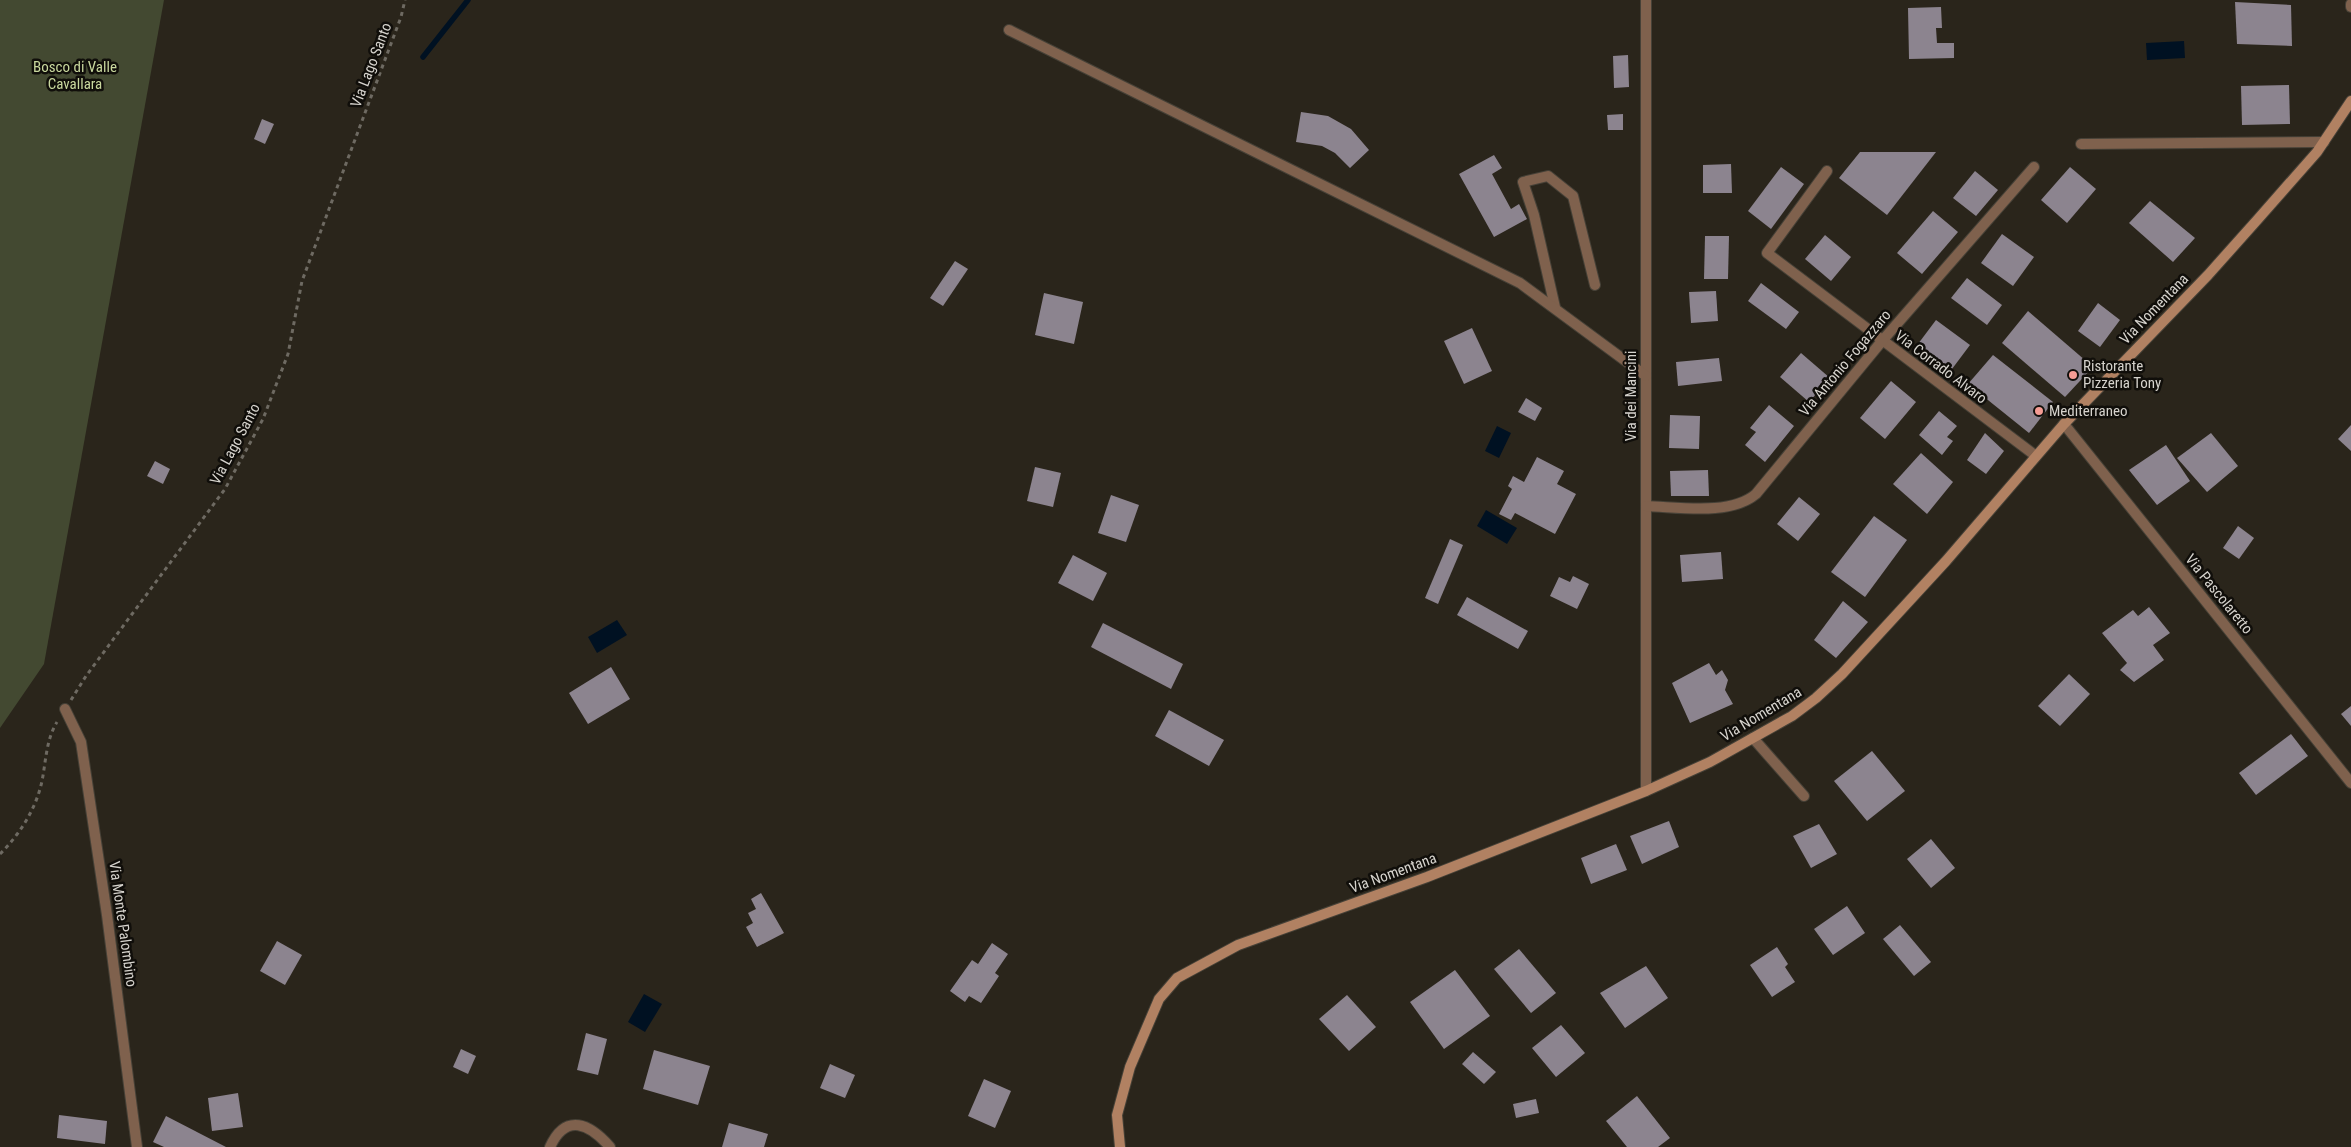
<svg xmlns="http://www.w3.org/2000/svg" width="2351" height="1147" viewBox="0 0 2351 1147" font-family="'Roboto Condensed',sans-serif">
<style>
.green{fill:#434931}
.water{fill:#012}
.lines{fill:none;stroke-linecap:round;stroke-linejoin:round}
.stream{stroke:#012;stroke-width:5.5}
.building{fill:#8c848f}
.service-casing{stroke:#464137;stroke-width:12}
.minor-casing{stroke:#464137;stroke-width:12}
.secondary-casing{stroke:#464137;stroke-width:12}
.path{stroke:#6e6a62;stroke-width:3;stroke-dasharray:4 4;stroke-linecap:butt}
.service{stroke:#7f614d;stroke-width:10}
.minor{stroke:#7f614d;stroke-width:10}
.secondary{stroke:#b18162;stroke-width:10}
.poi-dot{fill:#f59c94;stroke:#100e0a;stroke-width:2}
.labels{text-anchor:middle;stroke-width:5;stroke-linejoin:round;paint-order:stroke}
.street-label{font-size:15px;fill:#d6d3cd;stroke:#100e0a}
.park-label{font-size:15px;fill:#c9d89e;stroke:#100e0a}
.poi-label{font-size:15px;fill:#d6d3cd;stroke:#100e0a;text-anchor:start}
</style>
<rect width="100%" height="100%" fill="#2a251b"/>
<polygon class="green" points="0,0 164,0 44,664 0,728"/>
<g class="water">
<polygon points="2184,41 2185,58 2147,60 2146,43"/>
<polygon points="1497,426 1511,433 1499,458 1485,451"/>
<polygon points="1486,510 1517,528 1507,544 1477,526"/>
<polygon points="617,620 627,635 597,653 588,637"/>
<polygon points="644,994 662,1004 645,1032 628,1022"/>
</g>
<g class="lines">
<polyline class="stream" points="423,57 468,0"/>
</g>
<g class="building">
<polygon points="2235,2 2291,5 2292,46 2237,44"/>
<polygon points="1941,7 1942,28 1936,28 1937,43 1954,43 1954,58 1909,59 1908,8"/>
<polygon points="1628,55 1629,87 1614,88 1613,56"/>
<polygon points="2289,85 2290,124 2242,125 2241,86"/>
<polygon points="1301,112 1328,116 1351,129 1369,150 1350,168 1335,153 1322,146 1296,142"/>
<polygon points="1623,114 1623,130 1608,130 1607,115"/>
<polygon points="262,119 274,124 265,144 254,139"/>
<polygon points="1860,152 1936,152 1887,215 1839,178"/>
<polygon points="1494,155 1502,168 1492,174 1511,209 1519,204 1527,219 1494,237 1459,174"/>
<polygon points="1731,164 1732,193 1703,193 1703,165"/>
<polygon points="1781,167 1804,184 1771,229 1748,211"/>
<polygon points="2070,167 2096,189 2067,223 2041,200"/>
<polygon points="1975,171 1998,190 1976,216 1953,198"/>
<polygon points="2150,201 2195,238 2173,262 2129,223"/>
<polygon points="1933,211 1958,232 1922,274 1897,253"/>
<polygon points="2002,234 2034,257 2013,286 1981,263"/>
<polygon points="1825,235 1851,257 1831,281 1805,259"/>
<polygon points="1705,236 1729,236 1728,279 1704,279"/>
<polygon points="955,261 968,269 943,306 930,298"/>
<polygon points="1967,278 2002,305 1987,325 1951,298"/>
<polygon points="1761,283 1799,312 1786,329 1748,301"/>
<polygon points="1716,291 1718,321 1691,323 1689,292"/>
<polygon points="1044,293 1083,302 1074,344 1035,335"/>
<polygon points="2098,303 2120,320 2100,347 2078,331"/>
<polygon points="2028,311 2093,367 2065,397 2002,343"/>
<polygon points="1936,320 1970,345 1949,373 1915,348"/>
<polygon points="1472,328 1492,371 1464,384 1444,341"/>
<polygon points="1801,353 1830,378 1809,402 1780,377"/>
<polygon points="1993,355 2053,402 2029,433 1968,384"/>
<polygon points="1719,358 1722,381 1678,386 1676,362"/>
<polygon points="1891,381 1916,402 1885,439 1860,418"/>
<polygon points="1526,398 1542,408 1535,421 1518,412"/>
<polygon points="1769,405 1794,426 1765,462 1745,445 1756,432 1750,428"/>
<polygon points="1939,411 1957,426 1947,437 1953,441 1942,455 1919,435"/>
<polygon points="1670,415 1700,416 1699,449 1669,448"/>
<polygon points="2351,425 2351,451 2338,439"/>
<polygon points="1985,433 2004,451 1986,474 1967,460"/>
<polygon points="2211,433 2238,466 2207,492 2177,458"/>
<polygon points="2166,445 2190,481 2157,505 2129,470"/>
<polygon points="1921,453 1953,482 1927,514 1893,484"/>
<polygon points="1537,457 1564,471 1557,484 1576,494 1555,534 1515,513 1511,520 1499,514 1512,489 1508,486 1513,476 1524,482"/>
<polygon points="155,461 170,469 163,484 147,476"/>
<polygon points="1035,467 1061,473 1053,507 1027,501"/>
<polygon points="1708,470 1709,496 1671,496 1670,471"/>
<polygon points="1111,495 1139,505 1126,542 1098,533"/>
<polygon points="1799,497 1820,514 1798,541 1777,524"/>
<polygon points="1874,516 1907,540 1865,597 1831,572"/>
<polygon points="2238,526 2254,538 2239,559 2223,548"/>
<polygon points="1450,539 1463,545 1438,604 1425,598"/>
<polygon points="1721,552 1723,579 1682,582 1680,555"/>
<polygon points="1073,555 1107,573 1093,601 1058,583"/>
<polygon points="1573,576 1589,584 1577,609 1550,596 1559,577 1570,582"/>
<polygon points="1467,597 1528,631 1518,649 1457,615"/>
<polygon points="1843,601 1868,622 1836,658 1814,640"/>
<polygon points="2149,607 2170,633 2153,645 2164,660 2134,682 2120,670 2127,663 2102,633 2133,610 2138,616"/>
<polygon points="1103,623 1183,664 1171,689 1091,647"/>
<polygon points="1709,663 1716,675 1722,670 1728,680 1725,690 1733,704 1690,723 1672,683"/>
<polygon points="611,667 630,699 588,724 569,693"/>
<polygon points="2069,674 2090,694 2060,726 2038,706"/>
<polygon points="2351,706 2351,726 2341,714"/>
<polygon points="1169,710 1224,740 1209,766 1155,736"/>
<polygon points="2291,734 2308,756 2256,795 2239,773"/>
<polygon points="1872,751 1905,791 1867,821 1834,781"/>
<polygon points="1669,821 1679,847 1642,864 1630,836"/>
<polygon points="1819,824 1837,854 1811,868 1793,836"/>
<polygon points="1931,839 1955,868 1931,888 1907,859"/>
<polygon points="1616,844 1627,870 1591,884 1581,858"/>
<polygon points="761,893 784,933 757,947 746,927 753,923 748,913 756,909 751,899"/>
<polygon points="1847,906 1865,933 1833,955 1814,929"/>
<polygon points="1900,925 1931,962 1914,976 1883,939"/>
<polygon points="277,941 302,955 285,985 260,971"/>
<polygon points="992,943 1008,954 995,973 999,976 981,1003 969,996 965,1002 950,991 972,960 978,964"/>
<polygon points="1777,947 1788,964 1785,967 1795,982 1772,997 1750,965"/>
<polygon points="1519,949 1556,993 1531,1013 1494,969"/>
<polygon points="1646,966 1668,998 1625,1028 1600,993"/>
<polygon points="1455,970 1490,1016 1444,1049 1410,1002"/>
<polygon points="1347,995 1376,1027 1349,1051 1319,1019"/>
<polygon points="1561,1025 1585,1053 1556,1077 1532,1048"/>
<polygon points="586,1033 607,1039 598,1075 577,1070"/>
<polygon points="461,1049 476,1056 468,1074 453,1067"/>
<polygon points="654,1050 710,1066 698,1105 643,1089"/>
<polygon points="1473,1052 1496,1072 1484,1084 1462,1064"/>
<polygon points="830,1064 855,1075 845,1098 820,1088"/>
<polygon points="984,1079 1011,1091 995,1128 968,1116"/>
<polygon points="238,1093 243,1127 212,1131 208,1098"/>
<polygon points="1637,1096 1670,1138 1658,1147 1627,1147 1606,1121"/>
<polygon points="1536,1099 1539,1113 1516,1118 1513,1104"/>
<polygon points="59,1115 107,1121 105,1144 57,1138"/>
<polygon points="166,1116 226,1147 164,1147 153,1142"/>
<polygon points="729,1123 768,1134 764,1147 722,1147"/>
</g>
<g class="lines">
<g class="service-casing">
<g id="service">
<polyline points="1555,307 1534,215 1523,182 1548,176 1573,196 1595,285"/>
<polyline points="1753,738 1804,796"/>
</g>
</g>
<g class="minor-casing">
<g id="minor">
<polyline points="1646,0 1646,791"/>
<polyline points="2351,4 2351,7"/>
<polyline points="1009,30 1520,283 1646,376"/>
<polyline points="2081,144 2324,142"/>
<polyline points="1827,171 1767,253 2036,456"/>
<polyline points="2064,424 2351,783"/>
<path d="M1646 506C1679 507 1730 516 1756 494L1882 341 2034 167"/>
<polyline points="65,709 81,742 107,915 137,1147"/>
<path d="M550 1147C566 1112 590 1124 610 1147"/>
</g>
</g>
<g class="secondary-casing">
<polyline id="secondary" points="1120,1147 1117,1115 1130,1067 1159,999 1177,978 1238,945 1427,877 1646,791 1710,762 1792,716 1816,698 1842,674 1946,561 2064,424 2208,275 2258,219 2317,152 2351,101"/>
</g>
<g class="path">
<polyline points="71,700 86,676 225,489 263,419 288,354 302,281 401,17 405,0"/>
<path d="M0 854C20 834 36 809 42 781 46 761 46 740 57 722"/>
</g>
<use href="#service" class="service"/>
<use href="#minor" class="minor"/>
<use href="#secondary" class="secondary"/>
</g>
<g class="poi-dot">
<circle cx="2073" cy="375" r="5"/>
<circle cx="2039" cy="411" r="5"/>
</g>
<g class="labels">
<g class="street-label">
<text transform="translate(371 65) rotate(-69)" y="5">Via Lago Santo</text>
<text transform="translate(2154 309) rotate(-46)" y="5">Via Nomentana</text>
<text transform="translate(1845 363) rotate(-50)" y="5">Via Antonio Fogazzaro</text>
<text transform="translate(1941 367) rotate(37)" y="5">Via Corrado Alvaro</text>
<text transform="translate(1631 396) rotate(-90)" y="5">Via dei Mancini</text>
<text transform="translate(235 444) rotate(-62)" y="5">Via Lago Santo</text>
<text transform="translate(2219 594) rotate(51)" y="5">Via Pascolaretto</text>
<text transform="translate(1761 714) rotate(-31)" y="5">Via Nomentana</text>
<text transform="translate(1393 873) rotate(-20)" y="5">Via Nomentana</text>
<text transform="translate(123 924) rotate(82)" y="5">Via Monte Palombino</text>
</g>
<g class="park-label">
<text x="75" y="72">Bosco di Valle<tspan x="75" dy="17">Cavallara</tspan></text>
</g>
<g class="poi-label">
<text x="2083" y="371">Ristorante<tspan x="2083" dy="17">Pizzeria Tony</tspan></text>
<text x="2049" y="416">Mediterraneo</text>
</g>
</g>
</svg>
